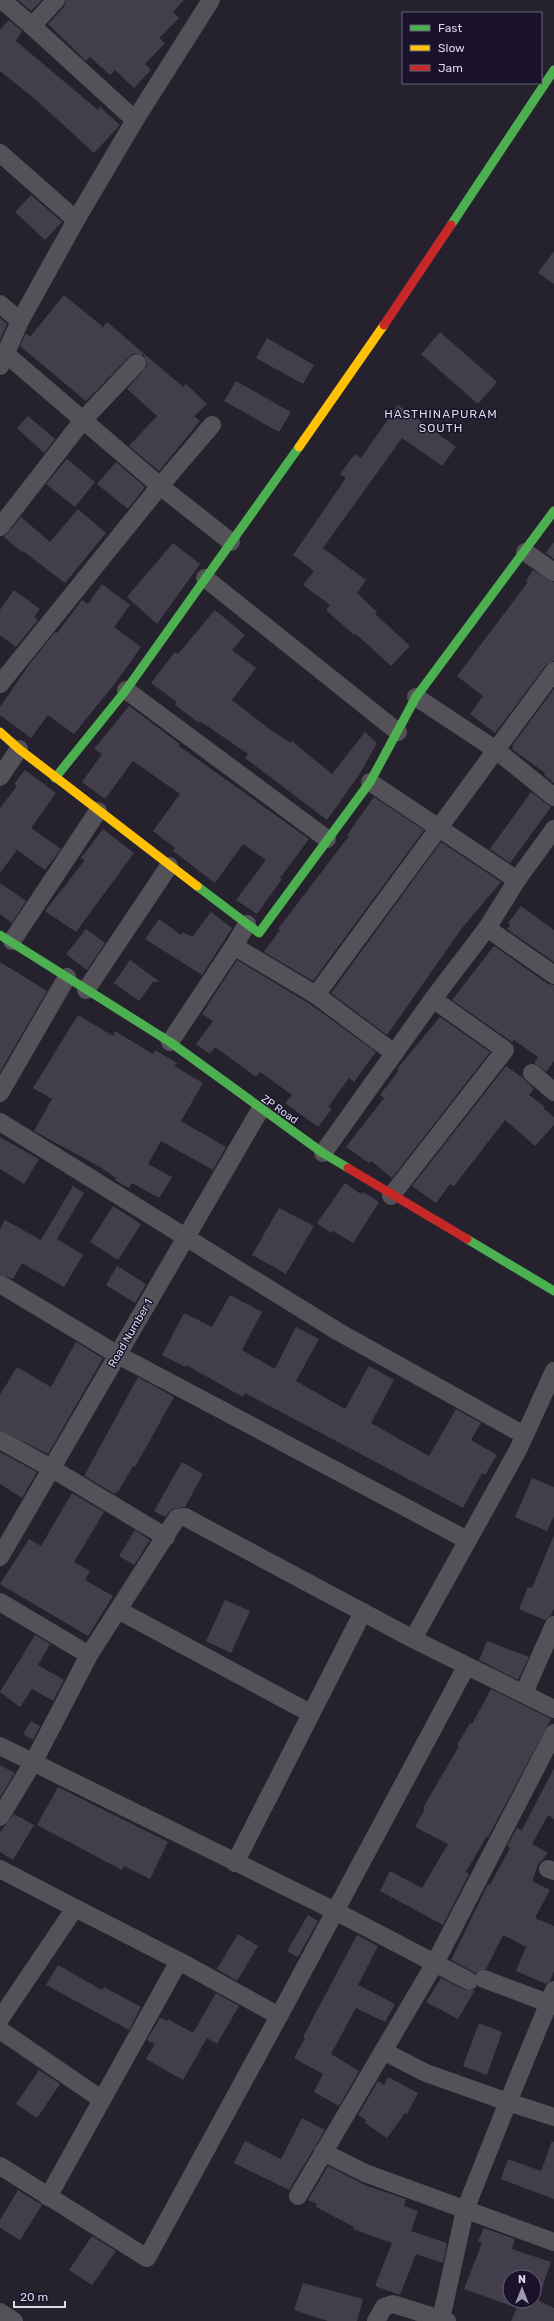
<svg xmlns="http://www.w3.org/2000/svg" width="554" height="2321" viewBox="0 0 554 2321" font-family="Rubik,sans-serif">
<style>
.building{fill:#423e4c;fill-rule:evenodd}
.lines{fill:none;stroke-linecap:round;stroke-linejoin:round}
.street{stroke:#545258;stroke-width:18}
.fast{stroke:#4caf50;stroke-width:9}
.slow{stroke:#ffc107;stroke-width:9}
.jam{stroke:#c62828;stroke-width:9}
.labels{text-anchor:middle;stroke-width:3;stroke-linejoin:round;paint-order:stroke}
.street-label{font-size:11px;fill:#dcd9e9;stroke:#19122a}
.neighbourhood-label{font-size:12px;letter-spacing:1px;fill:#dcd9e9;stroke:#19122a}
</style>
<rect width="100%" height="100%" fill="#25222e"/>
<g class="building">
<polygon points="18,0 42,0 31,11"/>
<polygon points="66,0 184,0 173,12 179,18 159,38 165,43 145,64 151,70 134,88 115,70 110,75 90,57 86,61 48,24 64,7"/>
<polygon points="9,20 22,31 16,41 98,110 100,107 120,125 94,153 35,99 0,71 0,30"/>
<polygon points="31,195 62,222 45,240 15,212"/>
<polygon points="554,251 554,284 538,273"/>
<polygon points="64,295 103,327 107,322 183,387 186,384 207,404 194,416 200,421 159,471 129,446 157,416 127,389 147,366 144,355 134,353 130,356 86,401 20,346 26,333 30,337"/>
<polygon points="0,318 7,324 0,340"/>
<polygon points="440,332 497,382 478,404 421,354"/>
<polygon points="267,338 314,365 303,384 256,358"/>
<polygon points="236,381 291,412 279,432 224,401"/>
<polygon points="398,405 456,447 442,466 402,438 323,548 366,580 357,593 377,612 375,614 410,646 391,666 356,634 354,635 326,610 330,605 303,585 314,571 293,555 346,478 340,474 355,454 361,458"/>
<polygon points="28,416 55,439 44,453 17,428"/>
<polygon points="67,459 95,482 75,507 46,484"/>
<polygon points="116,462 145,487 128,509 97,484"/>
<polygon points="78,509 106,533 65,583 23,551 22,552 4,537 21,517 50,542"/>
<polygon points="554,542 554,559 546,553"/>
<polygon points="173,543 200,564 157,624 127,597"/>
<polygon points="533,570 554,582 554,661 546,665 495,733 470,714 483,696 457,676 528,582 526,581"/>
<polygon points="102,584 130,605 114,627 141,647 116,682 74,734 48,715 31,738 0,715 0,707 28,666 55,632 57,633 82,600 88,604"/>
<polygon points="14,590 40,609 34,617 38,620 16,647 0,635 0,610"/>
<polygon points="215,610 245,635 232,650 256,668 232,700 268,728 291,743 292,741 332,774 365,732 377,743 359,775 327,820 245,758 248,754 200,721 199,723 175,705 177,702 151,683 175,652 178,654"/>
<polygon points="554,689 554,783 544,775 545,773 512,749 514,747 512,746"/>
<polygon points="129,706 180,744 179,746 309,839 280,878 282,879 257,914 236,900 266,860 243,844 215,883 173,851 175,848 153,831 180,794 133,761 105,799 82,782 102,754 94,749"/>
<polygon points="25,770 56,793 31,828 61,849 45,870 17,850 0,873 0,808 17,786 14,784"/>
<polygon points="531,792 551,807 510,863 490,849"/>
<polygon points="374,797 424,830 313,981 264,952 280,930 278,929 349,836 347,835"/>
<polygon points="103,829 134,853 76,932 45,911 85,860 81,858"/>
<polygon points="441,842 501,882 462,928 387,1035 331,993"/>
<polygon points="0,883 26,901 12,923 0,914"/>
<polygon points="521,906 554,930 554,962 507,929 510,925 508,923"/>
<polygon points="211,912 232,928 202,975 145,939 159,919 181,935 183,932 192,937"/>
<polygon points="86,929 105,943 87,970 66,954"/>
<polygon points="494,946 548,984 554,985 554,1061 546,1072 534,1063 538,1057 514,1040 512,1042 452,1000"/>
<polygon points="130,960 160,982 153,982 139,1001 114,983"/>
<polygon points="237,960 310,1004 376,1052 354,1082 349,1078 328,1107 332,1109 318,1127 285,1103 292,1095 260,1072 256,1077 215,1047 210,1054 196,1044 213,1021 202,1014"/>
<polygon points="0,962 47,991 0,1072"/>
<polygon points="78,1015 113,1036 115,1031 153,1054 155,1050 177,1063 174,1066 203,1083 181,1121 226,1147 213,1170 161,1141 148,1164 172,1177 159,1198 132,1183 129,1188 115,1180 116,1178 100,1167 34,1131 52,1099 33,1088"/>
<polygon points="440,1017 490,1052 392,1178 371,1161 369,1163 346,1147 384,1098 380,1095 399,1070 397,1069"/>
<polygon points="506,1066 523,1078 534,1089 529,1095 545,1107 544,1109 554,1117 554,1125 535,1146 505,1120 454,1186 450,1184 436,1203 412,1186"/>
<polygon points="0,1137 39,1159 24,1184 0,1169"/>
<polygon points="345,1183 361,1194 363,1192 379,1202 353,1243 333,1231 331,1233 317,1223"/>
<polygon points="73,1186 84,1193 57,1239 83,1255 64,1287 22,1263 13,1279 0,1274 0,1229 5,1220 41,1240"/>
<polygon points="113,1206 141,1224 118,1260 90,1242"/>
<polygon points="279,1208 314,1226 286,1274 252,1255"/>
<polygon points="117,1266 146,1284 135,1303 106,1285"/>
<polygon points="230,1295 262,1312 242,1350 275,1369 296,1327 319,1339 296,1381 345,1409 369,1366 394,1380 371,1423 429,1456 456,1409 481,1423 471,1440 497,1455 485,1475 482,1473 463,1508 245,1393 243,1397 186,1365 185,1367 162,1355 184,1313 212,1327"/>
<polygon points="76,1342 103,1358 48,1454 0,1430 0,1395 17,1367 51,1387"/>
<polygon points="138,1377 174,1397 135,1467 133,1466 118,1492 116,1491 115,1494 84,1476"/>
<polygon points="0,1452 37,1472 22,1498 0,1484"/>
<polygon points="182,1462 203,1474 185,1507 172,1509 165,1517 154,1511"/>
<polygon points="532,1478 554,1487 554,1516 547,1531 515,1517"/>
<polygon points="72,1493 104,1512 74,1562 90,1571 85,1580 113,1596 88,1636 0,1584 29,1539 41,1546"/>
<polygon points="135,1530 150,1540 134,1565 119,1556"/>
<polygon points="554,1535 554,1608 551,1615 545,1620 519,1609 528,1587 532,1588"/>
<polygon points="225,1600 250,1611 231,1653 206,1641"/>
<polygon points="35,1635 50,1644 38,1665 64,1680 53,1701 32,1689 20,1707 0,1692"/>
<polygon points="487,1641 529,1657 518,1680 479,1660"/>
<polygon points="491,1689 551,1719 488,1837 487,1836 466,1872 469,1874 443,1925 380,1891 390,1871 422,1888 448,1844 415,1827 425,1809 423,1808 459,1746 457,1745 470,1723 472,1724"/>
<polygon points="31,1721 40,1726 33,1740 23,1734"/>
<polygon points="0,1765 15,1773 0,1797"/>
<polygon points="554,1768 554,1819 548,1815 532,1844 548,1853 538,1865 532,1881 550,1890 535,1918 554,1926 554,1971 550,1981 546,1984 516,1971 526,1947 503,1935 486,1969 476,1973 451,1960 488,1884 490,1885 510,1848 507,1846 517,1828 522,1830"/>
<polygon points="58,1787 168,1842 150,1879 124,1866 122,1870 37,1825"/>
<polygon points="14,1814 34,1825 13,1860 0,1852 0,1832"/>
<polygon points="308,1915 318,1921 298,1957 287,1951"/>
<polygon points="238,1934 258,1946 237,1981 217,1969"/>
<polygon points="357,1935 378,1946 358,1985 395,2004 385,2022 356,2008 345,2028 331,2054 359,2071 339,2106 314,2092 323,2074 294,2058 305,2038 303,2037"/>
<polygon points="58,1965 102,1990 104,1987 141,2007 129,2030 46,1985"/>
<polygon points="441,1978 465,1990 475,1990 458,2019 426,2002"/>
<polygon points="216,1993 239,2006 217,2044 207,2038 183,2080 146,2059 155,2044 147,2040 160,2018 167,2021 168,2019 193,2033"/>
<polygon points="479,2023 502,2032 487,2075 463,2066"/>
<polygon points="39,2070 60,2084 37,2118 16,2104"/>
<polygon points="388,2077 418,2093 407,2114 405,2113 387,2138 365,2123 366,2120 358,2115 378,2081 384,2085"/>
<polygon points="302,2118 325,2130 289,2190 234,2163 245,2141 281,2159"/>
<polygon points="552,2141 554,2142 554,2199 501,2179 508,2159 541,2171"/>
<polygon points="328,2166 367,2186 406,2199 404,2206 418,2211 411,2231 447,2243 443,2263 416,2254 400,2295 375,2286 392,2243 353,2229 354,2227 316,2207 317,2204 308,2200"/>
<polygon points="18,2190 42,2205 20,2240 0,2228 0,2220"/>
<path d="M484 2228 515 2239 512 2249 551 2262 538 2300 554 2308V2321H511L517 2308 464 2289 482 2243 478 2241ZM510 2277H534V2301H510Z"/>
<polygon points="92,2236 116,2251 92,2285 69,2270"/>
<polygon points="303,2283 363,2299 357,2321 328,2321 294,2310"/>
</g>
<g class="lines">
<g class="street">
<polyline points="2,0 32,26 56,0"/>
<polyline points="32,26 135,120"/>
<polyline points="0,153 76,220"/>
<polyline points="0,304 20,321"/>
<polyline points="6,354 160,486 231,542"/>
<polyline points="0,366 20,321 76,220 135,120 211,0"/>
<polyline points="0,527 83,420 137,363"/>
<polyline points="525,552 554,572"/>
<polyline points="205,578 398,732"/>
<polyline points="0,684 160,486 212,425"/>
<polyline points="126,690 327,839"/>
<polyline points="416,697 496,750 554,797"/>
<polyline points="0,777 19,749"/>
<polyline points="370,782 517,880"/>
<polyline points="487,928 554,975"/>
<polyline points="12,941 98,811"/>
<polyline points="234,946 316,995 394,1053"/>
<polyline points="86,990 169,866"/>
<polyline points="316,995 554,671"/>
<polyline points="170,1042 234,946 247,924"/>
<polyline points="532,1073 554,1092"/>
<polyline points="0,1093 67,977"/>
<polyline points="0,1122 337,1331 524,1435"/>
<polyline points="323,1153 433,999 487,928 517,880 554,829"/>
<polyline points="391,1196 505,1050 433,999"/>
<polyline points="0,1284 118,1355 467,1540"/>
<polyline points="0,1440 51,1468 166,1537"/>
<polyline points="0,1557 260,1110"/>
<polyline points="0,1602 89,1655"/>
<polyline points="118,1610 310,1713"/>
<polyline points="413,1639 518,1450 554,1371"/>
<polyline points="524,1693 554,1625"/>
<polyline points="0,1746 335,1911 469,1981"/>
<polyline points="0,1817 34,1761 89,1655 177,1518 185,1517 413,1639 554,1709"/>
<polyline points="235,1863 363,1612"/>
<polyline points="0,1869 75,1908 0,2019"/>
<polyline points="548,1869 554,1871"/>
<polyline points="75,1908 179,1961 279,2016 466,1667"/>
<polyline points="484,1979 548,2003"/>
<polyline points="0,2030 101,2099"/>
<polyline points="383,2051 426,2073 508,2102 554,1990"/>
<polyline points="323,2152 365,2173 554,2242"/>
<polyline points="0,2166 147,2258 279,2016"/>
<polyline points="298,2196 435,1963 554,1733"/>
<polyline points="48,2197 179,1961"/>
<polyline points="0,2312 14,2321"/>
<polyline points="376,2321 384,2307 393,2304 441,2319"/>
<polyline points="447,2321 441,2319 465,2210 508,2102 554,2117"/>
</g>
<g class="fast">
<polyline points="451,225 554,70"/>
<polyline points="55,778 126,690 299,447"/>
<polyline points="197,886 259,933 370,782 416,697 554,511"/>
<polyline points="0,935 170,1042 323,1153 348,1168"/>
<polyline points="467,1239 554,1291"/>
</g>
<g class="slow">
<polyline points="299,447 384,325"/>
<polyline points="0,732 19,749 197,886"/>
</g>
<g class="jam">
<polyline points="384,325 451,225"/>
<polyline points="348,1168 467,1239"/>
</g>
</g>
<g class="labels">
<g class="street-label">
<text transform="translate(280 1109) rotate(35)" y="4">ZP Road</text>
<text transform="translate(130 1333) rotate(-60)" y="4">Road Number 1</text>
</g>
<g class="neighbourhood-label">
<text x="441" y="418">HASTHINAPURAM<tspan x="441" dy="14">SOUTH</tspan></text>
</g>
</g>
<rect x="402" y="12" width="140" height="72" fill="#19122a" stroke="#676276"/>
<rect x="410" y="25" width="20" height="6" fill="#4caf50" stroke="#676276"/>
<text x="438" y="32" font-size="12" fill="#dcd9e9">Fast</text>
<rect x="410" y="45" width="20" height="6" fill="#ffc107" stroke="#676276"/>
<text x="438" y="52" font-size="12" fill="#dcd9e9">Slow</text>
<rect x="410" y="65" width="20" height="6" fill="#c62828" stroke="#676276"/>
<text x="438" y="72" font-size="12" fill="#dcd9e9">Jam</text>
<g transform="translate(522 2289)"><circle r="19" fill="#19122a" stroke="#676276"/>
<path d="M0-3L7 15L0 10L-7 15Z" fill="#9c99a8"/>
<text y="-6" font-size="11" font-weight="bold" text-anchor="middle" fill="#dcd9e9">N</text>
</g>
<path d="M14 2301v6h51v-6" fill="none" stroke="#dcd9e9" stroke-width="2"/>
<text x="20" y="2301" font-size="12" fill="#dcd9e9" stroke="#19122a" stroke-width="3" paint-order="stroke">20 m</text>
</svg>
